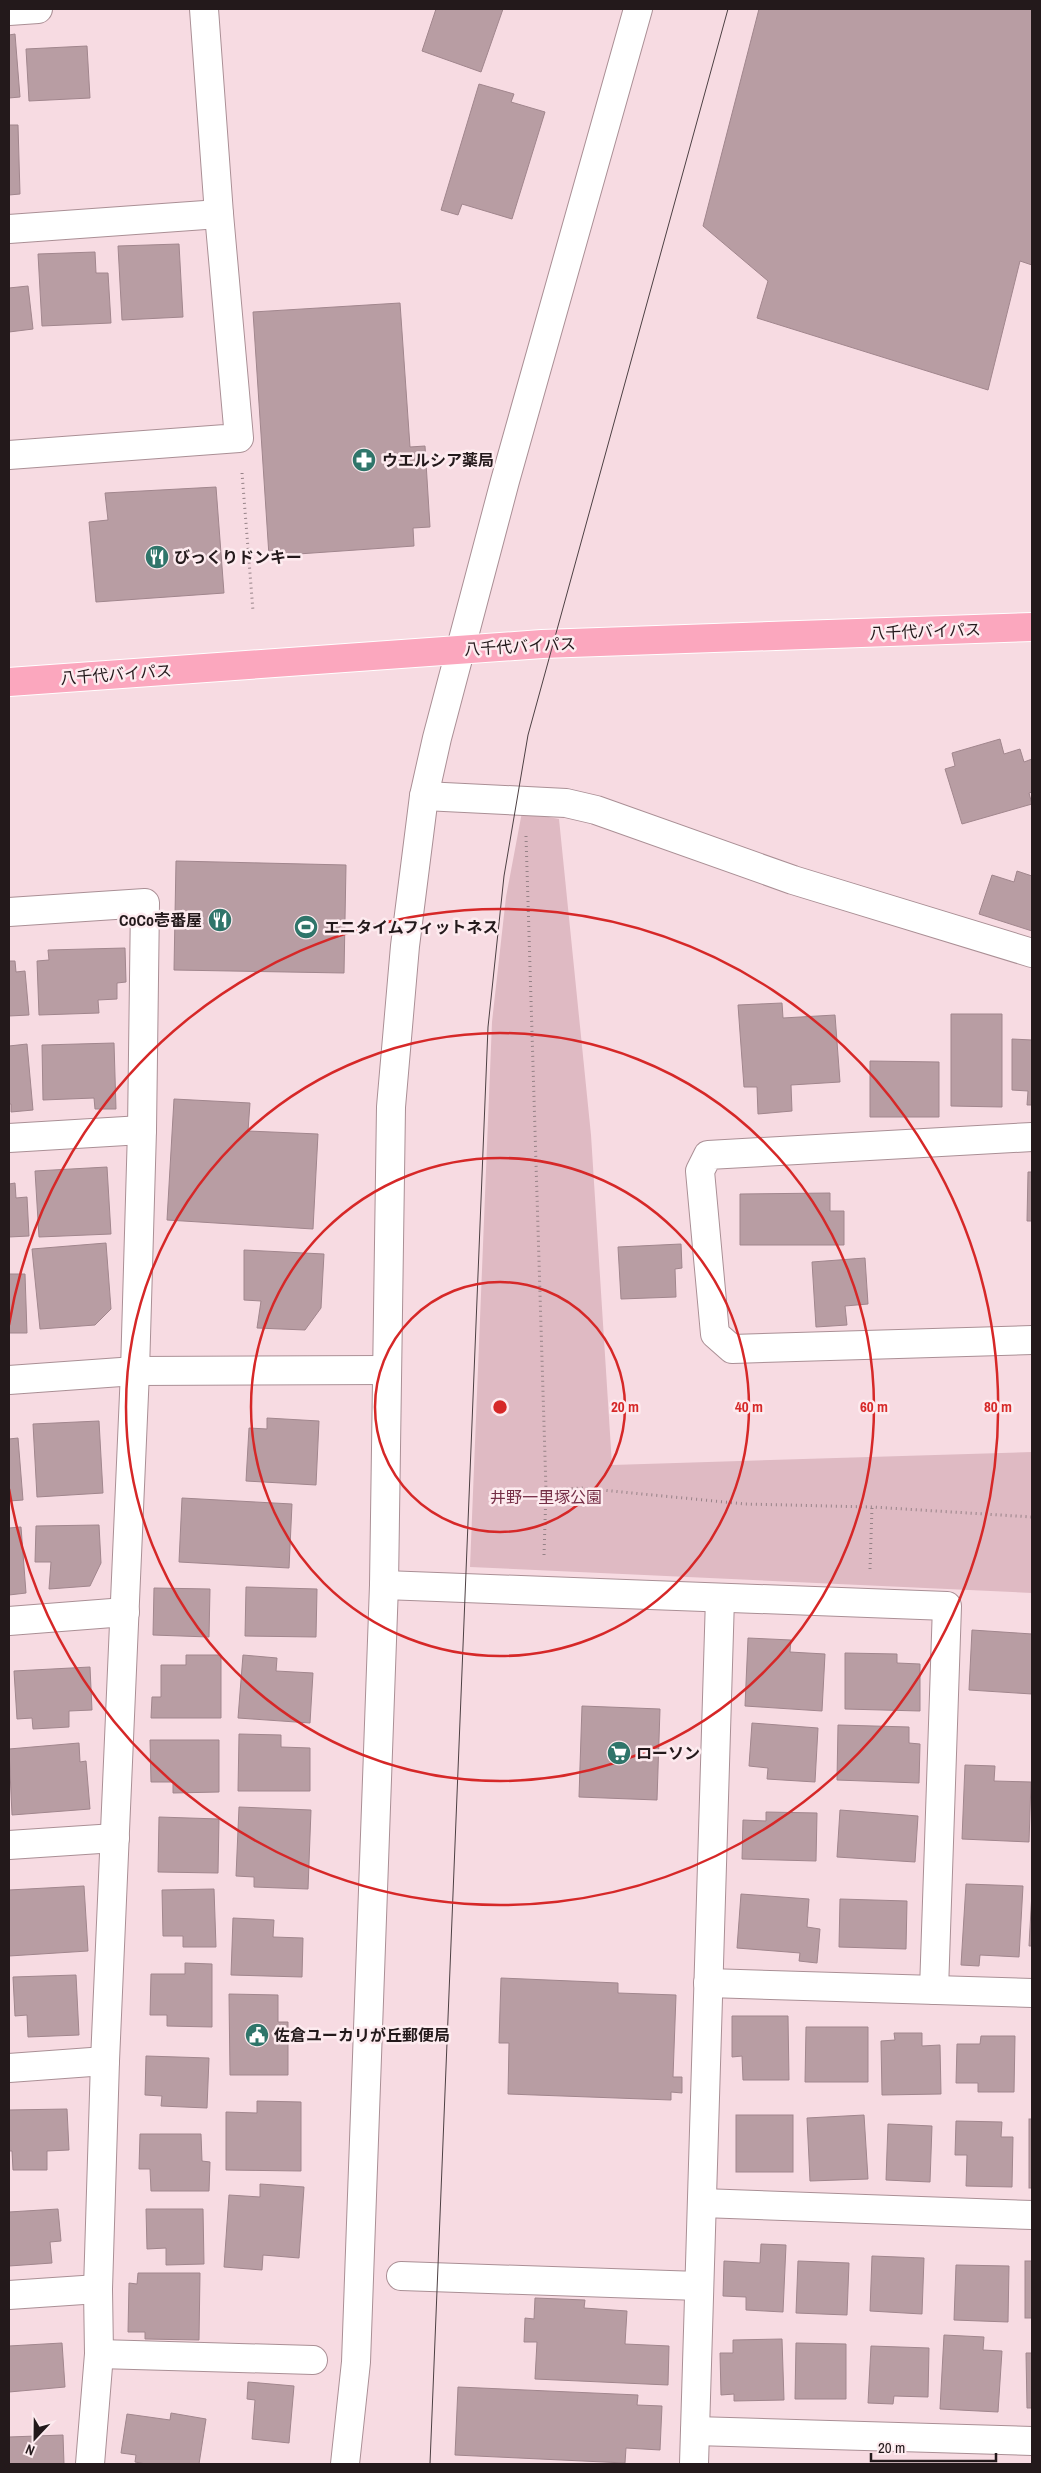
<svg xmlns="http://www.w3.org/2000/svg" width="1041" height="2473" viewBox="0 0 1041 2473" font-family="'Archivo Narrow','Noto Sans JP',sans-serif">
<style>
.green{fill:#dfbac3}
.building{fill:#b89da3;stroke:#a1868d}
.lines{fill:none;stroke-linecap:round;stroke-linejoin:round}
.minor-casing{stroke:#aa8f95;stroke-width:30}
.highway-casing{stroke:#fff;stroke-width:30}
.path{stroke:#968287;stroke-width:3;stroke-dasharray:1 4;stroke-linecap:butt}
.minor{stroke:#fff;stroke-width:28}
.highway{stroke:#fba7be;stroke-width:28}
.tram{stroke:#4d4043;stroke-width:1}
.ring{fill:none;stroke:#d62828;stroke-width:2.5}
.labels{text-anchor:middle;stroke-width:5;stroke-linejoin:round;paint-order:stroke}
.poi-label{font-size:16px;font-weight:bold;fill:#23191b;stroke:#fdebef;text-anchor:start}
.street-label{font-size:16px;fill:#23191b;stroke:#fdebef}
.park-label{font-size:16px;fill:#752e46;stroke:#fdebef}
.centre{fill:#d62828;stroke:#fdebef;stroke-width:2.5}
.ring-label{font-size:15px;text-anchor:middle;font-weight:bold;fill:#d62828;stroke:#fdebef;stroke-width:5;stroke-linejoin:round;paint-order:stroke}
</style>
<rect width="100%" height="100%" fill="#f7dbe2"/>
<polygon class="green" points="522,812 559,819 591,1135 612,1465 1032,1452 1032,1593 470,1567 492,1022 506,897"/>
<g class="building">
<polygon points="436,9 503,9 481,72 422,51"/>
<polygon points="759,9 1032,9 1032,265 1020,261 988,390 757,318 768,281 703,226"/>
<polygon points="15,34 20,97 9,98 9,35"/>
<polygon points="87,46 90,98 29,101 26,49"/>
<polygon points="479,84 514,94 511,102 545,112 512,219 462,204 458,215 441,210"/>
<polygon points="9,125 18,125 20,194 9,195"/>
<polygon points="179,244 183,317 122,320 118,246"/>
<polygon points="95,252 96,273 108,273 111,323 42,326 38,254"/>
<polygon points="28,286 33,329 9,332 9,288"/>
<polygon points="400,303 410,447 425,446 430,527 413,528 414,546 269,556 253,312"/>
<polygon points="216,487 224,593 96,602 89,522 108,520 105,493"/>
<polygon points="1000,739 1004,754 1020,749 1024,762 1032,759 1032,792 1029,793 1032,804 962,824 945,769 955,766 952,753"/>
<polygon points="176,861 346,865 344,973 174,970"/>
<polygon points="1017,871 1032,876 1032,931 979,914 992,875 1014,882"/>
<polygon points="125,948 126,982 117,983 117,999 98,1000 99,1013 39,1015 37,961 49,960 48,950"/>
<polygon points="9,961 15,961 16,972 25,971 29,1015 9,1016"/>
<polygon points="782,1003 783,1018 835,1015 840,1082 791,1085 792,1111 758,1114 757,1087 744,1087 738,1005"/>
<polygon points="951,1014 1002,1014 1002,1107 951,1106"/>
<polygon points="1012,1039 1032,1040 1032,1105 1027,1105 1028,1091 1012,1090"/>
<polygon points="114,1043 116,1109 95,1109 94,1098 43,1100 42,1045"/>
<polygon points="27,1044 33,1110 11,1112 11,1104 9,1104 9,1046"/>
<polygon points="870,1061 939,1062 939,1117 870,1117"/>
<polygon points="174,1099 250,1103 248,1131 318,1134 313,1229 167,1220"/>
<polygon points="107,1167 111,1234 39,1237 35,1171"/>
<polygon points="1028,1172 1032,1172 1032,1221 1027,1221"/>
<polygon points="15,1183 16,1198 27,1197 29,1236 9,1237 9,1184"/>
<polygon points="830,1193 830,1211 844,1211 844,1245 740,1245 740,1194"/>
<polygon points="106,1243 111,1309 95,1325 40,1329 32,1249"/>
<polygon points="681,1244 682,1268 675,1269 676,1297 621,1299 618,1247"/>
<polygon points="244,1250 324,1254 321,1308 305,1330 257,1328 261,1301 244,1300"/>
<polygon points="865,1258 868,1304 845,1306 847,1325 816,1327 812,1262"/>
<polygon points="9,1274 25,1274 27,1333 9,1333"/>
<polygon points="267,1418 319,1421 316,1485 246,1481 249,1428 267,1429"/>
<polygon points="99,1421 103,1493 37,1497 33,1424"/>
<polygon points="18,1438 23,1500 9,1501 9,1439"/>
<polygon points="182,1498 292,1504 289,1568 179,1562"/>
<polygon points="99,1525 101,1563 90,1586 49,1589 51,1562 35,1562 36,1526"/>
<polygon points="21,1527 26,1593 9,1595 9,1528"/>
<polygon points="246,1587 317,1589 316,1637 245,1636"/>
<polygon points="154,1588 210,1589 209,1637 153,1635"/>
<polygon points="972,1630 1032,1634 1032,1694 969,1690"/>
<polygon points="748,1638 791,1640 790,1652 825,1654 822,1711 745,1706"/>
<polygon points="845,1653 897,1654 897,1663 920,1664 920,1711 845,1709"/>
<polygon points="186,1655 221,1655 221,1718 151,1718 152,1697 161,1697 161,1665 186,1665"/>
<polygon points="243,1655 277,1658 276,1671 313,1673 310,1723 238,1718"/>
<polygon points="90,1667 92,1710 69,1711 69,1727 33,1729 32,1718 17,1719 14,1671"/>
<polygon points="582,1706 660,1709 657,1800 579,1797"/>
<polygon points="752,1723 818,1728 815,1782 767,1779 768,1768 749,1766"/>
<polygon points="838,1725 909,1727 909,1743 920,1744 919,1783 837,1780"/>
<polygon points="239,1734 281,1735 281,1747 310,1748 310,1791 238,1791"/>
<polygon points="150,1740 219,1740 219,1792 173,1793 173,1782 151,1782"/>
<polygon points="79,1743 80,1762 86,1761 90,1809 12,1815 9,1749"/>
<polygon points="965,1765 995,1766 994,1781 1031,1782 1029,1842 962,1839"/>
<polygon points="239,1807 311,1810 308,1889 254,1887 254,1877 236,1876"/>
<polygon points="840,1810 918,1816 915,1862 837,1857"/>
<polygon points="766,1812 817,1813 816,1861 742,1859 743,1820 766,1821"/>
<polygon points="159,1817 219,1819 218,1873 158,1872"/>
<polygon points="966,1884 1023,1886 1019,1957 980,1955 979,1966 961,1965"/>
<polygon points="84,1886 88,1951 9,1956 9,1890"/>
<polygon points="214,1889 216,1947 183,1947 183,1936 163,1936 162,1890"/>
<polygon points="1032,1892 1032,1946 1029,1946"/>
<polygon points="741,1894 809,1899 807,1927 820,1929 817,1963 799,1961 800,1953 737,1948"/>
<polygon points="840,1899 907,1901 906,1949 839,1947"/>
<polygon points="233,1918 274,1920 273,1937 303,1938 302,1977 231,1975"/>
<polygon points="185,1963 212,1964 212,2027 167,2026 167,2015 150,2015 151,1974 185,1974"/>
<polygon points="76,1975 79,2035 28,2037 27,2015 15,2016 13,1977"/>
<polygon points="501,1978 618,1983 618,1993 676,1995 673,2077 682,2077 682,2093 671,2092 671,2100 508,2094 509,2043 499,2043"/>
<polygon points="229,1994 278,1995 278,2022 288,2022 288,2075 230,2075"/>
<polygon points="732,2016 788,2016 789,2080 743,2080 742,2056 732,2057"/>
<polygon points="806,2027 868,2027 868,2082 805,2082"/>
<polygon points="894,2033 922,2033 922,2046 940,2045 941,2094 882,2095 881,2041 895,2040"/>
<polygon points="981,2036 1015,2036 1014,2092 978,2092 978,2083 956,2083 957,2044 980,2044"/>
<polygon points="146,2056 209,2058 207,2108 161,2106 162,2096 145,2095"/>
<polygon points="257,2101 301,2102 301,2171 226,2170 226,2112 257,2113"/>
<polygon points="67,2109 69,2150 47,2151 47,2170 13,2170 12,2151 9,2151 9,2110"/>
<rect x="736" y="2115" width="57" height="57"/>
<polygon points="864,2115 868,2179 810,2181 807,2118"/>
<rect x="1029" y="2119" width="3" height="69"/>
<polygon points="956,2121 1002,2122 1001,2137 1013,2137 1012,2187 966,2186 967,2155 955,2155"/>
<polygon points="888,2124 932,2126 930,2182 886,2180"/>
<polygon points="140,2134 201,2134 202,2161 210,2162 209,2191 151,2191 150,2169 139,2169"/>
<polygon points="260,2184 304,2187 299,2258 263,2255 262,2270 224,2267 229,2195 260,2197"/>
<polygon points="58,2209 61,2241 50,2242 52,2263 9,2266 9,2212"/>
<polygon points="146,2209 203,2209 204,2264 166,2265 166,2248 147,2249"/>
<polygon points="761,2244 786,2245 783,2312 746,2310 746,2297 723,2296 724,2261 760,2263"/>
<polygon points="872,2256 924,2258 922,2314 870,2311"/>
<polygon points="798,2261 849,2263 847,2315 796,2313"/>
<rect x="1025" y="2261" width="7" height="57"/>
<polygon points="956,2265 1009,2266 1008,2322 954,2320"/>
<polygon points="138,2273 200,2273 199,2340 145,2339 145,2332 128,2332 129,2283 137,2284"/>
<polygon points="535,2298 585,2300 584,2308 627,2311 625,2344 669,2346 668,2385 535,2379 537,2342 524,2342 525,2318 534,2319"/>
<polygon points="944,2335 984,2337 983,2350 1002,2351 998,2412 940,2409"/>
<polygon points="782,2339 784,2400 734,2401 734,2394 721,2395 720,2353 733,2353 733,2340"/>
<polygon points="62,2343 65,2387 9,2392 9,2346"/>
<polygon points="796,2343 846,2344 846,2399 795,2399"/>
<polygon points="871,2346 929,2348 928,2397 894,2396 893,2404 868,2403"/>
<polygon points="1026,2353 1032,2353 1032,2408 1027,2408"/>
<polygon points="248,2382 294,2386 289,2443 252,2439 255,2400 247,2399"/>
<polygon points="458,2387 638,2395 637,2405 662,2406 660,2450 626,2448 625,2463 455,2455"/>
<polygon points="171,2413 206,2419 199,2464 146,2464 135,2462 136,2455 121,2453 127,2414 170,2420"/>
<polygon points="63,2435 64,2464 9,2464 9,2437"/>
</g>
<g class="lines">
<g class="minor-casing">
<g id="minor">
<polyline points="9,11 38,9"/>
<polyline points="9,229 219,214"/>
<polyline points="9,455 239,438 219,214 204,9"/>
<polyline points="424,796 566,803 596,810 793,880 1032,953"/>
<polyline points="9,912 145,903 142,1130 135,1371 105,2061 98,2289 99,2354 90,2464"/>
<polyline points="1032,1137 708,1155 700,1171 715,1334 732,1349 1032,1340"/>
<polyline points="9,1138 142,1130"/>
<polyline points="9,1380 135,1371 386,1370"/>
<polyline points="384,1585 947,1606 934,1990"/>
<polyline points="9,1621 125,1612"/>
<polyline points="9,1845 115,1838"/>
<polyline points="708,1983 1032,1993"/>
<polyline points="9,2068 105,2061"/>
<polyline points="702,2203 1032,2215"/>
<polyline points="401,2276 699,2286"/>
<polyline points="9,2295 98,2289"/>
<polyline points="99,2354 313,2360"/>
<polyline points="695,2431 1032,2441"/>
<polyline points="345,2464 356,2362 384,1585 391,1107 405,946 424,796 437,738 505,481 638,9"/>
<polyline points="694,2464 720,1598"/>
</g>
</g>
<g class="highway-casing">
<polyline id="highway" points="9,682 542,644 1032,627"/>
</g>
<g class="path">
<polyline points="242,473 253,611"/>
<polyline points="526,836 546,1490 581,1488 745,1504 872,1507 1032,1517"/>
<polyline points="544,1555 546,1490"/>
<polyline points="870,1569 872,1507"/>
</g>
<use href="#minor" class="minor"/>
<use href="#highway" class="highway"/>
<polyline class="tram" points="430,2464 488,1027 504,876 528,735 728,9"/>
</g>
<g class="ring">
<circle cx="500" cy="1407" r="125"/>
<circle cx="500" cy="1407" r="249"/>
<circle cx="500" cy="1407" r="374"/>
<path d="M9 1325A498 498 0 1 1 9 1489"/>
</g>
<defs>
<g id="pharmacy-disc" transform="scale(1.25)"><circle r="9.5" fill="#2f756a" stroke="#fdebef"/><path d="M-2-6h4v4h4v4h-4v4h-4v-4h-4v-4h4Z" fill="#fff"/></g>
<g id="restaurant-disc" transform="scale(1.25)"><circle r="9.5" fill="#2f756a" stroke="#fdebef"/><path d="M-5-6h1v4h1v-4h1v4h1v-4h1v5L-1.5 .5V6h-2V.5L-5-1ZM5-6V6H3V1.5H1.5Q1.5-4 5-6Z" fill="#fff"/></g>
<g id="stadium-disc" transform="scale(1.25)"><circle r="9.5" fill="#2f756a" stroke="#fdebef"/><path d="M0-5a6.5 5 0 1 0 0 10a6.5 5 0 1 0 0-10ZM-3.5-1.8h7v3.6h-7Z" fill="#fff"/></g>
<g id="supermarket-disc" transform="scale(1.25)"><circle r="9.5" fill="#2f756a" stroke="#fdebef"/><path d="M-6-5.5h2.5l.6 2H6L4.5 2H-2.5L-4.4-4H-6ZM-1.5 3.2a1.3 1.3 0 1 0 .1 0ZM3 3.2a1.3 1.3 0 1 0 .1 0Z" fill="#fff"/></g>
<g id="civic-disc" transform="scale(1.25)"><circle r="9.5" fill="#2f756a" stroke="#fdebef"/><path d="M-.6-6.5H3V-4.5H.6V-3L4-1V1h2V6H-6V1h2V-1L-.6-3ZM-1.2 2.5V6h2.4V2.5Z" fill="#fff"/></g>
</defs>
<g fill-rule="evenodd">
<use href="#pharmacy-disc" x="364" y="460"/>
<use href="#restaurant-disc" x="157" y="557"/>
<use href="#restaurant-disc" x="220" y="920"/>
<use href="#stadium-disc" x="306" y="927"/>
<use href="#supermarket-disc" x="619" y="1753"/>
<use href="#civic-disc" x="257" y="2035"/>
</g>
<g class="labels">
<g class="poi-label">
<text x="382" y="466">ウエルシア薬局</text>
<text x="174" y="563">びっくりドンキー</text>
<text x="202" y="926" text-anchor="end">CoCo壱番屋</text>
<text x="324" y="933">エニタイムフィットネス</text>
<text x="636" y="1759">ローソン</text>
<text x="274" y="2041">佐倉ユーカリが丘郵便局</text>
</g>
<g class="street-label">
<text transform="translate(925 631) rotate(-2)" y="6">八千代バイパス</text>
<text transform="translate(520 646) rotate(-3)" y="6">八千代バイパス</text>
<text transform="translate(116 674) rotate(-4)" y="6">八千代バイパス</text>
</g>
<g class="park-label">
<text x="546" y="1503">井野一里塚公園</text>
</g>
</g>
<circle cx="500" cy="1407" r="8" class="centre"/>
<g class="ring-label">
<text x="625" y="1412">20 m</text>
<text x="749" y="1412">40 m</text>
<text x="874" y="1412">60 m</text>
<text x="998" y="1412">80 m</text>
</g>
<rect width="1041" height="2473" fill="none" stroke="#23191b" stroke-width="20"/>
<g transform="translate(35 2438) rotate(202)" stroke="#fdebef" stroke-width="4" paint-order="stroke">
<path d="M0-4L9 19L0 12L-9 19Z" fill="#23191b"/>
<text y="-8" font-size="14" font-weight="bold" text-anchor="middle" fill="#23191b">N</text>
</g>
<path d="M871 2453v8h125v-8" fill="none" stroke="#23191b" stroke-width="2.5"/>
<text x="878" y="2453" font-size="15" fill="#23191b" stroke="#fdebef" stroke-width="4" paint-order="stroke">20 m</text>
</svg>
